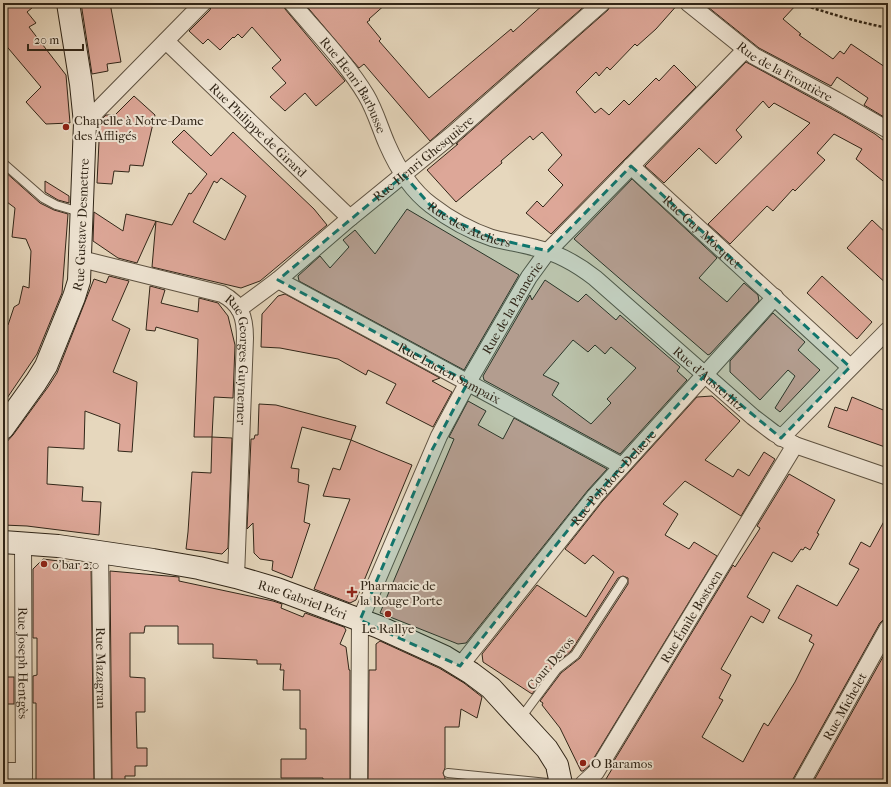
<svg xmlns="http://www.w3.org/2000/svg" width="891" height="787" viewBox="0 0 891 787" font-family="'IM FELL French Canon',serif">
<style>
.building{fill:#dda798;stroke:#312618;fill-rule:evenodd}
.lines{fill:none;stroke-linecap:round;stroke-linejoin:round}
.lane-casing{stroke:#5e5241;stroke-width:10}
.street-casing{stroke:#5e5241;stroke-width:18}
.secondary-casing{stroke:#312618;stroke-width:24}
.path{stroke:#312618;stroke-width:2.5;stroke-dasharray:3 2;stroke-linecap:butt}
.lane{stroke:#efe5d4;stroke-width:8}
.street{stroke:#efe5d4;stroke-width:16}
.secondary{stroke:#efe5d4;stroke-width:22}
.marked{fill:#0f766e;fill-opacity:0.2;stroke:#0f766e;stroke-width:3;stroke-dasharray:8 5;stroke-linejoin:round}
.poi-dot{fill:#8f2418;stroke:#efe5d4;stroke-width:1.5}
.labels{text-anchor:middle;stroke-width:4;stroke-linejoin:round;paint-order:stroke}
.street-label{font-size:13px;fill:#312618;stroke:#efe5d4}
.poi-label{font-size:13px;fill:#312618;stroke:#efe5d4;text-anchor:start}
</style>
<rect width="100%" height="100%" fill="#e6d7bd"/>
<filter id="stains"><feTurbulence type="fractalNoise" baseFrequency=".005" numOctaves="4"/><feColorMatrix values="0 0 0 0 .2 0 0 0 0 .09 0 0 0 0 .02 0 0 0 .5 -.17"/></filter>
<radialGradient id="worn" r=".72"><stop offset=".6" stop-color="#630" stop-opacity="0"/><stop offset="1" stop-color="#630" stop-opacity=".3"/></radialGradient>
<g class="building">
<polygon points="3,3 38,3 27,12 36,23 29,27 66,75 70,123 46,124 26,102 41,87 3,42"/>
<polygon points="81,3 110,3 121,62 107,64 108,71 92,74"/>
<polygon points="212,3 283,3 285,9 345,81 316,106 305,93 285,111 270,97 286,83 272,68 281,60 252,27 242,38 238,34 234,38 233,37 220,50 208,39 203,44 189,31 210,10"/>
<polygon points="304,3 387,3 369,19 370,20 367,22 381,39 379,41 429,98 511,29 513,32 545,3 588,3 430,141 364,64 359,68"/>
<polygon points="611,3 679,3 656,29 637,46 635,44 610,70 607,67 599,76 596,72 576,92 595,113 601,108 609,115 624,100 629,105 656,78 659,81 674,65 696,87 551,234 526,213 537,201 543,207 563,185 548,170 562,155 542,132 533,140 530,136 501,161 502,163 456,202 427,170 458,144 456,144 608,10"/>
<polygon points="703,3 798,3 783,19 801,34 799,35 833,59 840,51 844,54 851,44 888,69 888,110 884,117 864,105 868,98 837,77 831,86 759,48"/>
<polygon points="746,62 843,115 875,134 888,144 888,185 856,159 862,149 834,134 817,153 825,160 795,191 793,189 773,211 767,206 730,244 708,224 810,123 774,103 769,108 763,101 736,130 742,137 716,164 699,148 664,183 645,166"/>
<polygon points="134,96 155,115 143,166 130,165 129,172 114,171 112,184 97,183 100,121 106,115 115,115"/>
<path d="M184 130 211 156 233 132 314 209 327 225 260 281 241 288 152 267 156 221 137 263 118 258 93 241 94 212 123 231 126 214 172 225 189 193 191 194 207 174 172 142ZM221 178 246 196 225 240 193 222 214 181 217 183Z"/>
<polygon points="3,170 40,203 54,210 68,214 62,293 37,354 3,404 3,323 8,325 14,307 19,304 23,286 29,288 31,251 26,239 12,237 15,208 3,199"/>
<polygon points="632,179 717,258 699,278 727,302 744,283 758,295 759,301 710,354 708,355 574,239"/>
<polygon points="45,181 69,196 69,203 58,200 45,192"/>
<polygon points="407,209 519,275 464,370 299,281 298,276 320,256 330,268 349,247 343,240 355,230 375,254"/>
<polygon points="872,220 888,235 888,285 847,248"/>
<polygon points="109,276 129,281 112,320 130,329 113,372 137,382 132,452 118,451 120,424 85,411 84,449 48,447 47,484 83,487 82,501 101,502 99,535 27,526 3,525 3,446 13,435 48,387 57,373 94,279 106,283"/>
<polygon points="822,276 872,322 857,339 807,293"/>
<path d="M545 280 578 302 586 294 616 320 620 315 680 367 677 371 687 380 620 454 484 380 483 376 530 295 532 300ZM573 340 588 352 595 345 605 354 611 347 636 368 607 399 611 403 591 424 552 395 559 383 543 375Z"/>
<polygon points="150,286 165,290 161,303 198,312 199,298 218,303 228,316 235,345 233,398 214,397 212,437 194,437 198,339 156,327 155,331 146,330"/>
<polygon points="285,294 440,378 432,381 452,392 433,427 386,403 396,384 368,370 366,375 338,359 280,348 261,347 262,314 278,296"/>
<polygon points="773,313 805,342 798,350 820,370 780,412 775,408 795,376 788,370 760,400 730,372 730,361"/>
<polygon points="712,396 740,421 705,460 733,477 738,469 749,476 764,452 775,459 741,516 685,481 663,504 678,514 665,535 689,549 694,542 717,556 589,766 583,771 581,771 560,728 542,705 543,703 540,701 561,673 580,658 628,584 628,578 623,576 618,578 571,651 553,666 532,694 483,662 482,654 537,585 586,617 614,572 593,555 585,564 565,549 602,502 697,397"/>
<polygon points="852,397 888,412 888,448 828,427 835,407 847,411"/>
<polygon points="468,401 486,411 478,425 503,439 514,418 607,469 588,490 466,643 458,644 380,613 454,439 449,437"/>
<polygon points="259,404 276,405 356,426 351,440 302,427 291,468 299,469 298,482 309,485 304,522 310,524 292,578 272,570 273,561 260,559 254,553 253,523 247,529 251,439 254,439 255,435 258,435"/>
<polygon points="212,437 232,438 228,548 222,554 186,549 188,532 192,472 211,473"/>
<polygon points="351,440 412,465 356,600 350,603 314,589 350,499 323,496 333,468 340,470"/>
<polygon points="789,474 835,500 817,533 819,534 810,550 805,547 803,550 801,549 792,562 773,552 747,597 770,610 763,623 751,616 721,669 731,675 719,698 723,700 702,737 743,762 764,723 768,726 795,682 814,644 809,641 812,635 778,618 797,585 837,606 859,569 849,564 861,542 870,547 888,514 888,619 883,620 880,623 793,779 792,784 603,784 612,769 609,769 733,565 735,567 759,530 760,528 757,526"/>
<polygon points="43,559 91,565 94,784 36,784 36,703 33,703 33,676 37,675 37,638 33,638 33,569"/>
<polygon points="110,571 179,577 179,581 273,601 282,604 281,608 303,617 305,613 344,627 346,630 340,644 346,647 349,670 350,670 350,784 323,784 323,778 281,778 281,759 306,759 306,729 300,729 300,690 283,690 284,670 280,670 281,664 257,664 257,660 213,658 213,644 178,644 178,626 145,626 144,633 130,633 130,677 145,678 145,712 136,712 137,748 147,748 147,766 135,766 135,776 125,776 125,784 112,784"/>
<polygon points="380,641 439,668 464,683 482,697 477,718 461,709 459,727 445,727 445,768 443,773 445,778 445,784 368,784 369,670 376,670 376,644"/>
<polygon points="888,648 888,784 812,784"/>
<rect x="3" y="677" width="11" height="27"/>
</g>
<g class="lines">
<g class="lane-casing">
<g id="lane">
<polyline points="3,163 43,198 56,205 80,212"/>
<polyline points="520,719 557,669 575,655 623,581"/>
<polyline points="448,773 558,784"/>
</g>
</g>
<g class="street-casing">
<g id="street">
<path id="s1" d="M292 3C316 32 346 62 366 95 375 110 380 128 387 144 397 167 411 190 431 205 449 219 471 231 492 238 507 242 522 244 536 248 558 253 577 264 595 278L753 417 774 433 795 445 888 477"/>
<path id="s2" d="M688 3 754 56 836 100 888 130"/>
<path id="s3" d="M166 41 350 218"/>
<polyline points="85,123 203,3"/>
<path id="s4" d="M631 166 850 367"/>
<path id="s5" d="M81 259 222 294C241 304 245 317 245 338L236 577"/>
<path id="s6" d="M278 280 622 466"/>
<path id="s7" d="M239 309 278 280 350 218 453 134 602 3"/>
<polyline points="781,438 888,330"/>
<path id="s8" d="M23 543 24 784"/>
<path id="s9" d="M100 552 103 784"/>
<path id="s10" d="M460 666 595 496 775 297"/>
<polyline points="3,771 24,771"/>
<path id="s11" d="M359 784 360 620 439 436 468 382 529 277 548 251 745 50"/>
<path id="s12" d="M583 784 596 772 795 445"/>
<path id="s13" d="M801 784 888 628"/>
</g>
</g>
<g class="secondary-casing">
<g id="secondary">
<path id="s14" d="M3 428 36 382 46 366 74 297 79 281 85 123 81 84 68 3"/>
<path id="s15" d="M3 542 58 546 153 560 199 568 236 577 277 589 379 627 445 657 471 673 491 688 547 749 557 765 561 784"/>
</g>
</g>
<path class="path" d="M802 3C810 8 820 10 829 13 848 19 868 24 888 28"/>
<use href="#lane" class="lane"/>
<use href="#street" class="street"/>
<use href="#secondary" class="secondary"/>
</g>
<path class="marked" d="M631 166 850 367 781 438 705 375 595 496 460 666 360 620 432 450 468 382 278 280 404 175 430 205 455 221 492 238 548 251Z"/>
<g class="poi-dot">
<circle cx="66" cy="127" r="4"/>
<circle cx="44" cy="564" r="4"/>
<path d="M350 586h4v4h4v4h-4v4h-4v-4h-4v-4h4z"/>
<circle cx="388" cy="614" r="4"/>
<circle cx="583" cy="763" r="4"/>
</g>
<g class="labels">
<g class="street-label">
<text dy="5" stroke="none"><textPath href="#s2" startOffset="119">Rue de la Frontière</textPath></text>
<text dy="5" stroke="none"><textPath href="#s1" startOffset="103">Rue Henri Barbusse</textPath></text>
<text dy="5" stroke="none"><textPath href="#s3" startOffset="128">Rue Philippe de Girard</textPath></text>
<text dy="5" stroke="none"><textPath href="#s7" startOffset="238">Rue Henri Ghesquière</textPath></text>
<text dy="5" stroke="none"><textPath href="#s1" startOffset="291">Rue des Ateliers</textPath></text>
<text dy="5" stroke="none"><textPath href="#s14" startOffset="223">Rue Gustave Desmettre</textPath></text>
<text dy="5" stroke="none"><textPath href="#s4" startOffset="97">Rue Guy Môcquet</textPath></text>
<text dy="5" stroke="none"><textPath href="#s11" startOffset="512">Rue de la Pannerie</textPath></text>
<text dy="5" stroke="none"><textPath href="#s5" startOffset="218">Rue Georges Guynemer</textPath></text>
<text dy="5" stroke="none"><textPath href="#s6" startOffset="195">Rue Lucien Sampaix</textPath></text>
<text dy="5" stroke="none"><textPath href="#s1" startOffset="581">Rue d'Austerlitz</textPath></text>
<text dy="5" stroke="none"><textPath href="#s10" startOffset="243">Rue Polydore Delaere</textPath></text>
<text dy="5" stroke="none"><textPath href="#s15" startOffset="306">Rue Gabriel Péri</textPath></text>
<text dy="5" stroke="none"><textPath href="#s12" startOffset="200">Rue Émile Bostoen</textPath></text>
<text dy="5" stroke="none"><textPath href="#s8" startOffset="120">Rue Joseph Hentgès</textPath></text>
<text transform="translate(550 663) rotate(-50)" y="5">Cour Devos</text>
<text dy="5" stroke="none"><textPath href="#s9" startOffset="116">Rue Mazagran</textPath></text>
<text dy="5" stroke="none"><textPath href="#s13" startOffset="89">Rue Michelet</textPath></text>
</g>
<g class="poi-label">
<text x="74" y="125">Chapelle à Notre-Dame<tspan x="74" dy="15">des Affligés</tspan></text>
<text x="52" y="569">o'bar 2.0</text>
<text x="360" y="590">Pharmacie de<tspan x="360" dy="15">la Rouge Porte</tspan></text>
<text x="388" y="633" text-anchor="middle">Le Rallye</text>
<text x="591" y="768">O Baramos</text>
</g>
</g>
<rect width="891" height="787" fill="none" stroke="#e6d7bd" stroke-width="16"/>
<rect x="4" y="4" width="883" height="779" fill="none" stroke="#312618" stroke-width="2"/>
<rect x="8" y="8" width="875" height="771" fill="none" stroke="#312618"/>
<path d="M28 44v6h55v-6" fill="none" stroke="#312618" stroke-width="2"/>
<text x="34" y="44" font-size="12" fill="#312618" stroke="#efe5d4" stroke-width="3" paint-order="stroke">20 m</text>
<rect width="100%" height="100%" filter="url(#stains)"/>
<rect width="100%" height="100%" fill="url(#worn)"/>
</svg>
